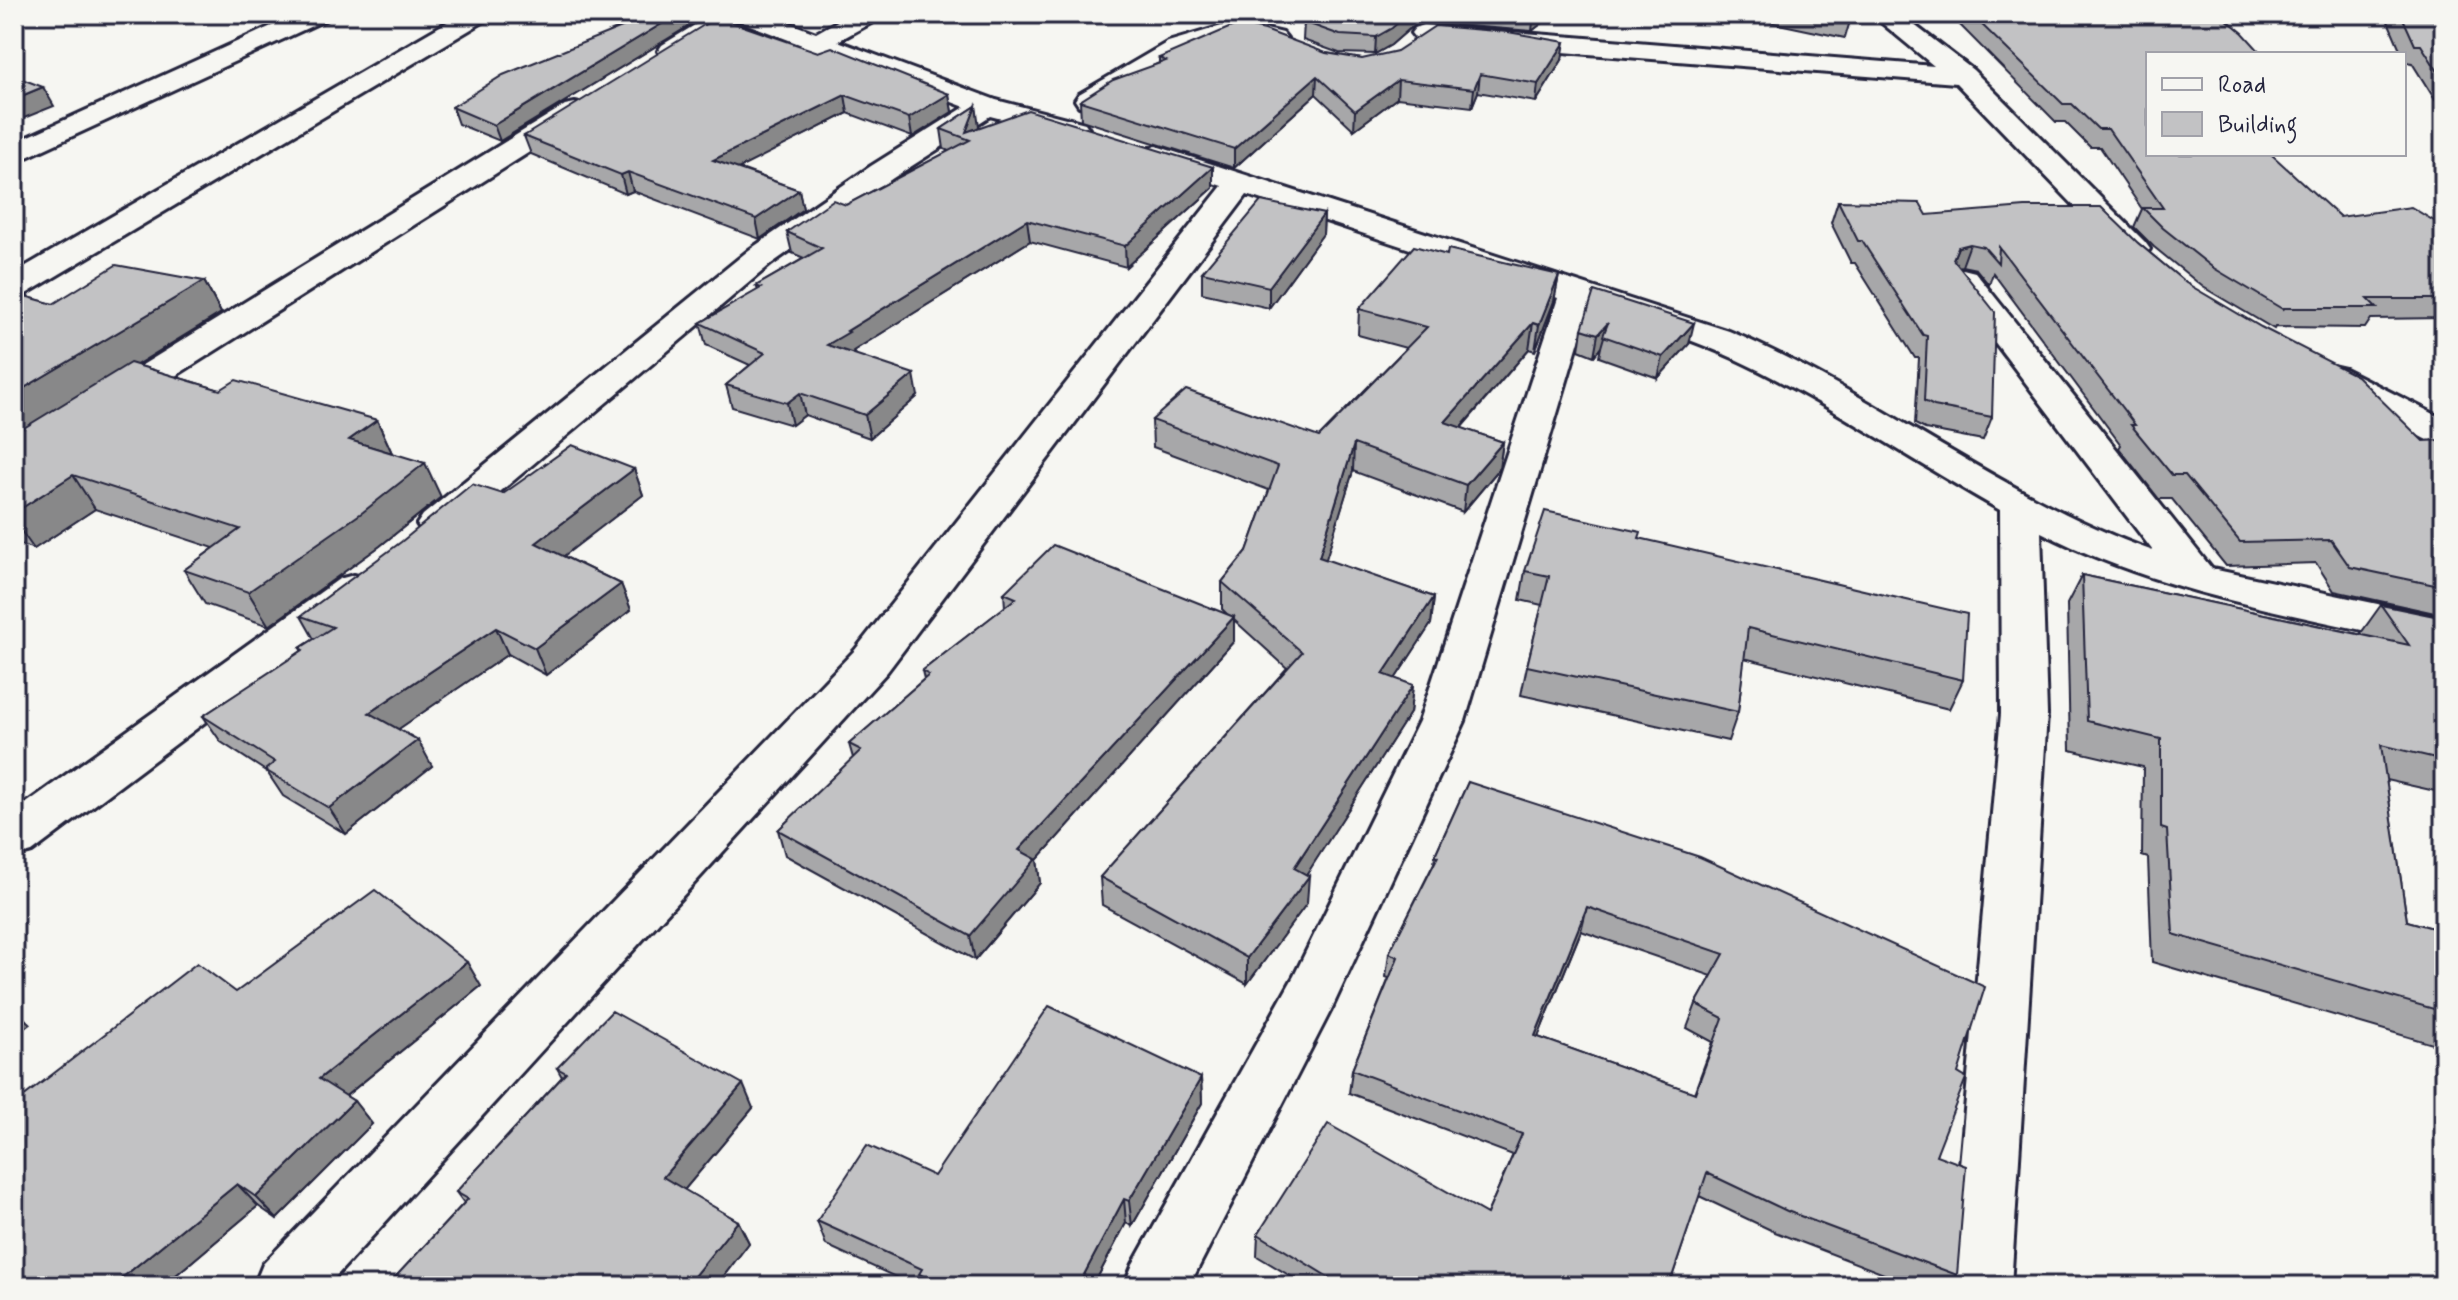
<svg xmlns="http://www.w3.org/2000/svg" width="2458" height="1300" viewBox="0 0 2458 1300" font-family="Mynerve,sans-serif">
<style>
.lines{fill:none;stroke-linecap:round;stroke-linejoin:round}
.street-casing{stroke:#22223b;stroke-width:6}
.street{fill:#f6f6f2;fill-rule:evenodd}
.wall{fill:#a7a7a9;stroke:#22223b;stroke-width:2;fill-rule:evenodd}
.shaded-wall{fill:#888889;stroke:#22223b;stroke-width:2}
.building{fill:#c2c2c4;stroke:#22223b;stroke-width:2;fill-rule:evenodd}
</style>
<rect width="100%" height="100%" fill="#f6f6f2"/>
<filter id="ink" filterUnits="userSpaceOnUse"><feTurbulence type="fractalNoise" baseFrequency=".0125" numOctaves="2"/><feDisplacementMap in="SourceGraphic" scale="16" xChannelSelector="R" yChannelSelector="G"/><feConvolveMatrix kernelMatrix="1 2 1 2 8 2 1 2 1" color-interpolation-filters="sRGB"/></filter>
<g filter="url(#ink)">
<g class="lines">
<g class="street-casing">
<g id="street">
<polygon points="298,14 331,14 327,19 14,163 14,143"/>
<polygon points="461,14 492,14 488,19 26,294 14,297 14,273"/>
<polygon points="713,14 766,14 816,33 850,14 882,14 878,19 838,41 996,100 1085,123 1089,129 1085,135 1075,138 990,116 893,178 771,264 451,533 437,537 423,533 417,524 423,515 749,250 871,166 965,107 817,51 805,49 802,45 737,20 680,57 662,57 658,51 662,45"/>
<polygon points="1871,14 1900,14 1973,70 2145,242 2150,249 2145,256 2134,259 2123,256 1956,83 1424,41 1415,38 1411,33 1415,28 1424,25 1934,66"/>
<path d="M1225 25H1249L1283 33 1287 38 1283 43C1265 48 1246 39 1227 40 1181 44 1137 82 1099 106L1089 108 1079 106 1075 100 1079 94 1168 42Z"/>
<polygon points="575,103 585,105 589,111 585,117 28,469 14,473 14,444 565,105"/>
<path d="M1156 146 1729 331C1876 393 2003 498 2153 551L1947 279 1951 272 1963 269 1975 272 2212 569 2444 618V648C2307 616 2168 597 2041 532L2047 714 2011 1286H1949L2001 714 2000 510C1911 460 1826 401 1733 358 1687 337 1638 321 1589 307L1465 721 1332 1008 1189 1286H1124L1133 1264 1294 976 1419 721 1558 298 1247 195 887 672 327 1286H254L263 1264 855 650 1222 186 1146 161 1141 155 1146 149Z"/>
<polygon points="2332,366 2345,369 2444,419 2444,445 2431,442 2319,385 2314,377 2319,369"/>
<polygon points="354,575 369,579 375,589 369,599 32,852 14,857 14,812 339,579"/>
</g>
</g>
<use href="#street" class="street"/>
</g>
<g class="wall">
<polygon points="654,14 689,14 692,24 500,141 458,124 452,107"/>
<polygon points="985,14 1037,14 1015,24"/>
<polygon points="1456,14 1554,14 1532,31 1455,25"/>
<polygon points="1740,14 1847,14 1850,21 1845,38 1740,16"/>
<polygon points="1949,14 2220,14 2148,54 2340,217 2444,227 2444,318 2371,319 2365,328 2275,327 2274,329 2203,287 2154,247 2134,227 2142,209 2100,147 2090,147 2065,122 2056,122"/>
<polygon points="2371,14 2444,14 2444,104 2437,103 2412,63 2405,62 2404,54 2402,54 2387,19 2371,17"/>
<polygon points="1422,18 1391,45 1375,54 1339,53 1303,40 1304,22"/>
<polygon points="818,52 949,94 952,112 912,137 848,113 738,168 799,190 803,209 760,239 633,191 626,194 531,154 524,136"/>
<polygon points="1326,53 1362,59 1562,60 1536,102 1478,92 1472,107 1397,98 1354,130 1316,94 1234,168 1081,120 1080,101 1159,63 1159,58"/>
<polygon points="976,106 978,128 1213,167 1213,188 1126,267 1030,241 853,351 852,354 918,396 870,438 805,415 792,425 732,407 726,385 750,365 706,345 700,323 758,290 756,286 804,258 792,253 787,232 846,205 949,151 944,149 941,129"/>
<polygon points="1838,201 1927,215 2138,243 2186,283 2423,441 2444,440 2444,615 2334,591 2316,563 2226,566 2172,499 2159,499 2119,448 2121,445 1993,273 1989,285 1976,269 1962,266 1959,267 1992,417 1983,440 1925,429 1915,424 1919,358 1915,358 1855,263 1851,263 1831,223"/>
<polygon points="1324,214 1323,234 1269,308 1202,293 1202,272"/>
<polygon points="1447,255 1559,275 1554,301 1535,351 1529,349 1461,428 1503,442 1499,469 1463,512 1353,471 1325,560 1434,597 1431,624 1395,679 1413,685 1410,713 1306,875 1307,903 1247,984 1102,905 1100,877 1287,668 1234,620 1234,641 1037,860 1040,883 975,960 785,855 778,830 853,758 849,744 924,679 922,671 1005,607 1004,593 1227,614 1222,609 1222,582 1247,551 1269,490 1153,447 1152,420 1319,437 1406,348 1358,335 1359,309"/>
<polygon points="204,281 221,313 136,365 220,390 377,420 392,453 441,497 380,546 269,626 205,604 184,570 214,548 95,509 34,549 14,542 14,293 53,304"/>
<polygon points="1582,329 1689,344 1658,378 1599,357 1601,347 1594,356 1579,350"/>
<polygon points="634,469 643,495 563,556 621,584 631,610 546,675 508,654 398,729 432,766 346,834 283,796 267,772 221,742 203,716 302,652 300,648 314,639 301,616 503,494"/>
<polygon points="1639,538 1963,680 1949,709 1744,658 1738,712 1728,741 1521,695 1527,666 1542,605 1520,600 1525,571"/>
<polygon points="2082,575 2363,635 2361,633 2381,605 2444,618 2444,793 2386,780 2407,921 2444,931 2444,1050 2443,1047 2152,962 2148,858 2142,856 2143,767 2070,750 2067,604"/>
<path d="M1468 782 1958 1073 1936 1155 1957 1275 1949 1286H1915L1775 1232 1699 1196 1669 1286H1307L1257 1256 1258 1234 1487 1214 1513 1155 1349 1093 1352 1070 1389 978 1386 977 1389 953 1434 863 1435 855ZM1581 931 1712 976 1696 1004 1687 1028 1713 1042 1694 1093 1538 1037Z"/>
<polygon points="481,986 346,1096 354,1101 372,1124 277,1219 258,1206 163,1286 14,1286"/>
<polygon points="557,1068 753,1108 684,1190 738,1221 749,1243 716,1286 387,1286 464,1203 456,1192 562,1077"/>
<polygon points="1201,1078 1202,1103 1132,1226 1126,1223 1093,1286 915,1286 826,1245 817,1221 934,1176"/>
</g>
<g class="shaded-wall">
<polygon points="678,14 689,14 692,24 500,141 494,125"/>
<polygon points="1014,14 1037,14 1015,24"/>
<polygon points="1408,14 1433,14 1422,18 1391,45 1375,54 1376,37"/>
<polygon points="1534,14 1554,14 1532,31"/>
<polygon points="1565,42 1562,60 1536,102 1538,84"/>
<polygon points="1480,74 1478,92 1472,107 1474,89"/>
<polygon points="1317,76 1316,94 1234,168 1234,149"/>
<polygon points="1398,80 1397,98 1354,130 1355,111"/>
<polygon points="43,87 54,106 14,122 14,99"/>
<polygon points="949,94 952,112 912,137 909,118"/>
<polygon points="845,95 848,113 718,179 713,160"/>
<polygon points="976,106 979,126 971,146 966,132"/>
<polygon points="1213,167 1213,188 1126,267 1125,246"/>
<polygon points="628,172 633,191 626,194 621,175"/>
<polygon points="799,190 803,209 760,239 756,219"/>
<polygon points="1324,214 1323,234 1269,308 1269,287"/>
<polygon points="1027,220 1030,241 853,351 854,353 832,367 827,345 847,331"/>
<polygon points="1970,244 1962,266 1950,269 1953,259 1958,247"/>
<polygon points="1559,275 1554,301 1535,351 1539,325"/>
<polygon points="204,281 221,313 14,440 14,394"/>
<polygon points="1533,323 1529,349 1442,449 1445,422"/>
<polygon points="1608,323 1601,347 1594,356 1598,334"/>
<polygon points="1694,323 1689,344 1658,378 1663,357"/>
<polygon points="914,374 918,396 870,438 865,415"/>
<polygon points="800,393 805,415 792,425 787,403"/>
<polygon points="377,420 392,453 349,440"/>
<polygon points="1503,442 1499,469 1463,512 1466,485"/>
<polygon points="1354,444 1353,471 1318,585 1319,557"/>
<polygon points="425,463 441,497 380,546 269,626 248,592"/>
<polygon points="634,469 643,495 547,569 536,543"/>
<polygon points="73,475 95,509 34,549 14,521 14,513"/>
<polygon points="621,584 631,610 546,675 535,648"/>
<polygon points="1434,597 1431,624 1380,702 1383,674"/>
<polygon points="1234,617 1234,641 1037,860 1040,883 975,960 970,936 1019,850"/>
<polygon points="496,628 508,654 384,739 369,713"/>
<polygon points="1413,685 1410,713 1293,896 1294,868"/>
<polygon points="418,740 432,766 346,834 329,808"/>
<polygon points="1309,876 1307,903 1247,984 1247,958"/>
<polygon points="1587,907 1581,931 1529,1059 1535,1036"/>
<polygon points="467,962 481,986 337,1103 319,1079"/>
<polygon points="14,1008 30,1024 14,1036"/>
<polygon points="1201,1078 1202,1103 1132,1226 1129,1201"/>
<polygon points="743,1084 753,1108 675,1201 663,1177"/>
<polygon points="354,1101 372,1124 277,1219 256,1197"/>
<polygon points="237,1184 258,1206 163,1286 112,1286"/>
<polygon points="1124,1199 1126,1223 1093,1286 1078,1286"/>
<polygon points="738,1221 749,1243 716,1286 688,1286 687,1285"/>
</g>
<g class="building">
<polygon points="654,14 678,14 494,125 452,107 503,75"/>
<polygon points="1331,14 1408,14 1392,28 1376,37 1340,35 1304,22"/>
<polygon points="1818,14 1847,14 1850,21"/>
<polygon points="1971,14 2220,14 2243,33 2262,54 2148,54 2148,154 2271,154 2340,217 2411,207 2444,227 2444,299 2368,299 2377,308 2282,308 2284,310 2212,267 2163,228 2143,208 2163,208 2108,129 2098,129 2072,104 2063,104"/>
<polygon points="2401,14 2444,14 2444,81 2421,45 2415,45"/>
<polygon points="717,17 818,52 832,47 949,94 909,118 845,95 713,160 799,190 756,219 628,172 621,175 524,136"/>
<polygon points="1238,24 1265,30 1326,53 1362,59 1397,51 1435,26 1508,32 1565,42 1538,84 1480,74 1474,89 1398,80 1355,111 1317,76 1234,149 1080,101 1113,80 1166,61 1159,58"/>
<polygon points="14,76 43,87 14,99"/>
<polygon points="976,106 966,132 1028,110 1213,167 1125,246 1027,220 847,331 849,332 827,345 914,374 865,415 800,393 787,403 726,385 765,353 700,323 761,288 756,286 822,248 787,232 833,200 846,205 970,140 941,129"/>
<polygon points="1261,201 1324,214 1269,287 1202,272"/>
<polygon points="1838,201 1920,203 1927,215 2025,207 2101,207 2138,243 2186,283 2261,327 2357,376 2423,441 2444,440 2444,587 2350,567 2331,540 2240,542 2185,475 2172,475 2131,425 2135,425 1999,247 1998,263 1984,247 1970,244 1958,247 1953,259 1995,312 1992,417 1934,406 1924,401 1927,336 1923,335 1862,241 1858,241"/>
<polygon points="1414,246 1447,255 1448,249 1559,275 1539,325 1533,323 1445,422 1503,442 1466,485 1354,444 1319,557 1434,597 1383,674 1413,685 1294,868 1309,876 1247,958 1100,877 1302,652 1222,582 1247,551 1278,466 1152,420 1186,390 1319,437 1427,327 1359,309"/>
<polygon points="116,265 204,281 14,394 14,293 53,304"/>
<polygon points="1594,291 1694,323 1663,357 1603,336 1608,323 1598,334 1582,329"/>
<polygon points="130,363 220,390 236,380 377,420 349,440 425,463 363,512 248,592 184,570 240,529 73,475 14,513 14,434"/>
<polygon points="572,445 634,469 536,543 621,584 535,648 496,628 369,713 418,740 329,808 265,770 275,762 203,716 303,650 300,648 333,627 301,616 401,542 472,484 503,494"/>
<polygon points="1545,511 1641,532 1639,538 1967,614 1963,680 1748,628 1738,712 1527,666 1549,576 1525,571"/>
<polygon points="1053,545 1234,617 1019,850 1036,859 970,936 778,830 861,750 849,744 929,675 922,671 1016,598 1004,593"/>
<polygon points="2082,575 2409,645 2381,605 2444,618 2444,760 2381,745 2407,921 2444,931 2444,1012 2173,934 2167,830 2161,828 2161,739 2087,721"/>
<path d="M1468 782 1700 857 1985 987 1958 1073 1966 1078 1936 1155 1966 1166 1957 1275 1787 1211 1707 1173 1669 1286H1343L1258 1234 1328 1124 1487 1214 1522 1134 1352 1070 1398 957 1389 953 1438 856 1435 855ZM1587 907 1724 954 1696 1004 1723 1018 1695 1093 1535 1036Z"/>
<polygon points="375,890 467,962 319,1079 354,1101 256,1197 237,1184 112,1286 14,1286 14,1104 197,963 236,992"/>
<polygon points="1049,1006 1201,1078 1129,1201 1124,1199 1078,1286 944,1286 919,1274 922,1269 817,1221 867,1145 934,1176"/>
<polygon points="612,1011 743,1084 663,1177 738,1221 687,1285 689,1286 387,1286 468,1199 456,1192 566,1073 557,1068"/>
</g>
</g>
<rect width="2458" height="1300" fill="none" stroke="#f6f6f2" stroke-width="48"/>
<rect x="24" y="24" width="2410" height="1252" fill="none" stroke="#22223b" stroke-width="3" filter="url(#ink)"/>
<rect x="2146" y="52" width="260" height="104" fill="#f6f6f2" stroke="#a1a1a9" stroke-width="2"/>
<rect x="2162" y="78" width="40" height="12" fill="#f6f6f2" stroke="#a1a1a9" stroke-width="2"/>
<text x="2218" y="92" font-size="24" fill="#22223b">Road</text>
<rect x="2162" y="112" width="40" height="24" fill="#c2c2c4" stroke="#a1a1a9" stroke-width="2"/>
<text x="2218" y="132" font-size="24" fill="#22223b">Building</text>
</svg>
